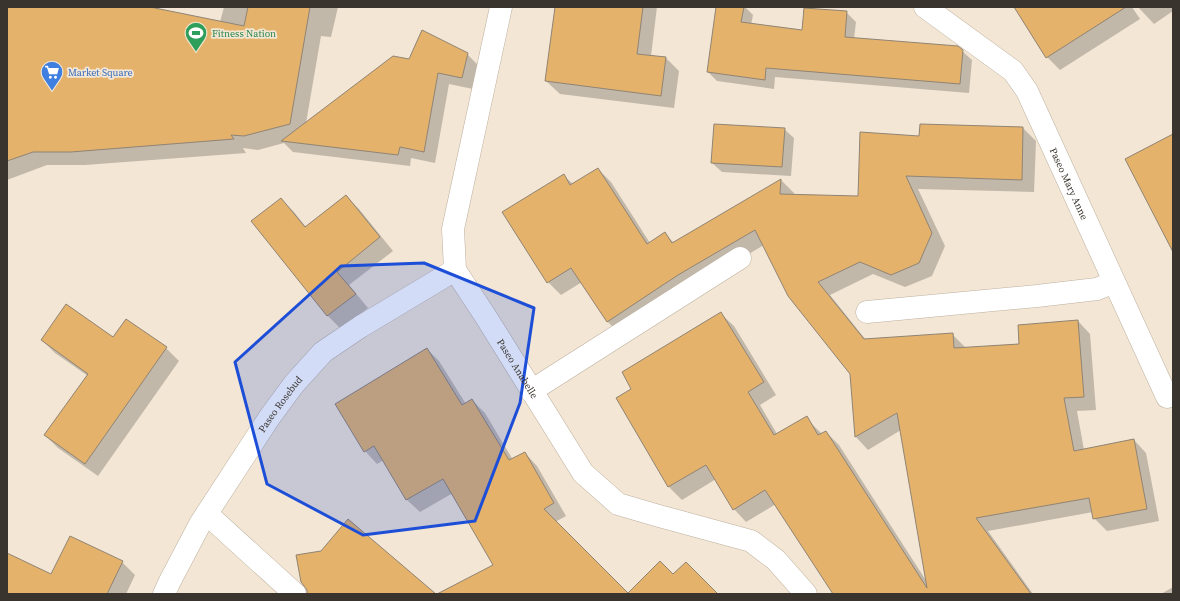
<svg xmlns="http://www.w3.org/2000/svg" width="1180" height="601" viewBox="0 0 1180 601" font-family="'Source Serif 4',serif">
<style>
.shadow{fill:#0003}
.building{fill:#e4b26b;stroke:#908474}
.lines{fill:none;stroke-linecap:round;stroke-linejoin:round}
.minor-casing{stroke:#bdb09f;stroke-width:23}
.minor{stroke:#fff;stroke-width:22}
.marked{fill:#1d4ed8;fill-opacity:0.2;stroke:#1d4ed8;stroke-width:3;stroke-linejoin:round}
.labels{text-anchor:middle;stroke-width:3.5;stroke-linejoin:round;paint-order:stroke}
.leisure-label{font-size:10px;fill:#27864d;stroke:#f3e6d4;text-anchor:start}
.shop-label{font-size:10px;fill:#366cbe;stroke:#f3e6d4;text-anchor:start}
.street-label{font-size:10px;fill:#39342d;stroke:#f3e6d4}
</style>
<rect width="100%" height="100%" fill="#f3e6d4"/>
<g class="shadow">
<polygon points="7,7 144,7 220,22 224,7 338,7 331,37 321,36 306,123 410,60 467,54 479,66 473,89 449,84 435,163 411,158 410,166 293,152 284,143 258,150 243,148 246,153 85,165 47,165 7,180"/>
<polygon points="556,7 657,7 651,56 666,58 679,71 674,108 560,94 546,81"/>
<polygon points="717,7 745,7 753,15 751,25 803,31 846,12 856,22 854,39 962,51 972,60 969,93 775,77 774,89 717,81 708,72"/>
<polygon points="1015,7 1132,7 1140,19 1060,70 1047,57"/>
<polygon points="1138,7 1173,7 1173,11 1154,24"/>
<polygon points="1023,128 1036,141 1034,192 918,189 945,246 932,276 905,287 873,274 830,295 866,340 952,334 965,347 965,348 1020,344 1078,321 1090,334 1096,410 1077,411 1084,450 1134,440 1146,453 1159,521 1107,531 1094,518 1093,512 988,531 1033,594 834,594 776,504 746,522 734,509 716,479 682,500 669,487 617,398 633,389 721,314 734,326 776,395 760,405 777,434 806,418 822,434 826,432 839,445 927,582 901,430 868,450 856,437 851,374 764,245 691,288 620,334 607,321 582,282 561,295 548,282 563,175 573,184 598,169 611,182 650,243 665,234 674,243 781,180 794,193 794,196 859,197 920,137"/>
<polygon points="784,129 794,138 791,176 722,172 712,163"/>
<polygon points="346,196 359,209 393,251 349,285 368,308 341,329 328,316 253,221 281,199 294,212 306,227"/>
<polygon points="126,320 166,348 179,361 98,476 58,448 45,435 88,376 55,353 42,340 113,338"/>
<polygon points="427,349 439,361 466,404 472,400 485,413 513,460 525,453 537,466 566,516 555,522 627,594 462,594 495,566 453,493 420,512 407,500 384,460 377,464 365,451"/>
<polygon points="7,554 52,575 122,562 135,575 126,594 7,594"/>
<polygon points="1173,587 1173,594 1161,594"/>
</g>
<g class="building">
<polygon points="7,7 150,7 244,26 248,7 310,7 290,124 244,136 231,135 234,139 71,152 33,152 7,161"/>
<polygon points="555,7 643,7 637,54 666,57 661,96 545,81"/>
<polygon points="716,7 744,7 741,22 802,30 804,8 847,11 845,37 958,46 963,50 960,84 766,68 765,80 707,72"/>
<polygon points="1014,7 1126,7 1046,58"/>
<polygon points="422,30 468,53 462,78 438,73 424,152 400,147 398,155 281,141 393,56 409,59"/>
<polygon points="714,124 785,128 782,167 711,163"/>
<polygon points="920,124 1023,127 1022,180 906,176 932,233 919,263 891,275 860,262 818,282 864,339 953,333 954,348 1019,344 1018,325 1078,320 1084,397 1064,398 1074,451 1134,439 1147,509 1093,519 1089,498 976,518 1031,594 833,594 765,490 733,510 706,465 668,487 616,398 631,389 622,372 721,312 764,382 748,392 774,435 807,416 818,435 826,431 927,588 897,413 855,437 850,374 788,296 755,230 678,275 607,322 571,268 547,283 502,212 564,174 570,185 598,168 647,244 665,232 672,243 781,179 780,194 858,196 860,132 919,136"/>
<polygon points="1173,134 1173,252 1125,159"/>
<polygon points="346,195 380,237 337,272 356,294 327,316 251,221 281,198 305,227"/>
<polygon points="66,304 113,337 126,319 167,347 85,464 44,435 88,374 41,340"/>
<polygon points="427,348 462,405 472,399 509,460 525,452 554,503 544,509 628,593 660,561 673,574 686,562 718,594 437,594 493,565 443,479 406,500 374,446 364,452 335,404"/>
<polygon points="348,519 436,594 307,594 307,590 301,582 296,555 321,551"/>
<polygon points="70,536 123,561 107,594 7,594 7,553 51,574"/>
</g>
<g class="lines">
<g class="minor-casing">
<g id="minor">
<path id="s1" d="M501 7 453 229 455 270 486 317 583 473 618 504 659 516 751 541 776 560 806 594"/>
<path id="s2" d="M925 7 1013 71 1027 91 1167 397"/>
<polyline points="867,312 1037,296 1097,289 1114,282"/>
<polyline points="531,391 740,258"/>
<polyline points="207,514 295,594"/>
<path id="s3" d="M164 594 170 581 200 524 269 418 294 384 323 352 360 327 455 270"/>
</g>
</g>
<use href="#minor" class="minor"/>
</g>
<path class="marked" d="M424 263 534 308 520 403 475 521 363 535 267 484 235 362 341 266Z"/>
<defs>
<g id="stadium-pin" transform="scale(1.15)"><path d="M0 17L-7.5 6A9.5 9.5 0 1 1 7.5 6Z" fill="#2e9e5b" stroke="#f3e6d4"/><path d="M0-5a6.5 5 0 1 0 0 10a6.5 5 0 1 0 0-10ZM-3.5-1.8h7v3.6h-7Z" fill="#fff"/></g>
<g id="supermarket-pin" transform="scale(1.15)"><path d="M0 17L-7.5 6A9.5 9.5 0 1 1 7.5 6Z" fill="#3f7fe0" stroke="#f3e6d4"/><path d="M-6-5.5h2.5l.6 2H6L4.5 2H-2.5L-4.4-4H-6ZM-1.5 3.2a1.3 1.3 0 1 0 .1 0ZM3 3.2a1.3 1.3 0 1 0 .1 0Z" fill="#fff"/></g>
</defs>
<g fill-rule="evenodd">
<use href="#stadium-pin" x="196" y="33"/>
<use href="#supermarket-pin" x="52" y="72"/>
</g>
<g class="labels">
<g class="leisure-label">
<text x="212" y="37">Fitness Nation</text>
</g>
<g class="shop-label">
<text x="68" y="76">Market Square</text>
</g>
<g class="street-label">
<text dy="4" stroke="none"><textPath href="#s2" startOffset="235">Paseo Mary Anne</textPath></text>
<text dy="4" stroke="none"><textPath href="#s1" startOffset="385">Paseo Anabelle</textPath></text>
<text dy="4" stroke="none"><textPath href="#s3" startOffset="223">Paseo Rosebud</textPath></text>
</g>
</g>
<rect width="1180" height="601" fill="none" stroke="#39342d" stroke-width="16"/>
</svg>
